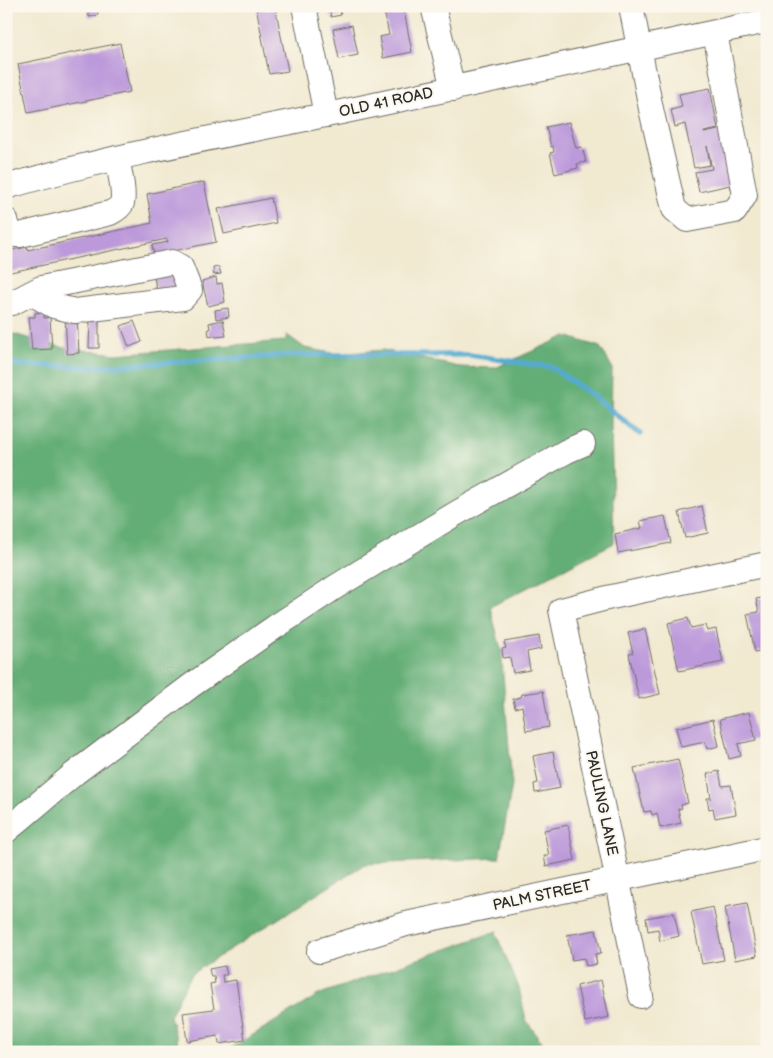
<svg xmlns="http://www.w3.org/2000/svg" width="773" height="1058" viewBox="0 0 773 1058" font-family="'Balsamiq Sans',sans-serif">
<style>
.forest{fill:#64ae76;stroke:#486c50}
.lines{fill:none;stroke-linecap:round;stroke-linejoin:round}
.stream{stroke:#55aad1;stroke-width:5.5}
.building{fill:#bc99da}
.minor-casing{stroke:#706e65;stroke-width:26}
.minor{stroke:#fff;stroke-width:24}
.labels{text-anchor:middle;stroke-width:4;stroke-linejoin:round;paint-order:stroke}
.street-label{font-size:15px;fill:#2b2b2b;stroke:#fbf7ec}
</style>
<rect width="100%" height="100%" fill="#fbf7ec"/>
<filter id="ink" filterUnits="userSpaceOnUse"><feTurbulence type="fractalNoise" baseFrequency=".02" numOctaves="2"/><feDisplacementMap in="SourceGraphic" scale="10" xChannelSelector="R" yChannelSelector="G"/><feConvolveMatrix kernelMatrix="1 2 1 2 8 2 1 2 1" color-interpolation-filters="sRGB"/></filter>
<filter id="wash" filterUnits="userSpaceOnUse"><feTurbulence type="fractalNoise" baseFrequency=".0096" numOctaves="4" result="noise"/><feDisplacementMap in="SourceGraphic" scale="20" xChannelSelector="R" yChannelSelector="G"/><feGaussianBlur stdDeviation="1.12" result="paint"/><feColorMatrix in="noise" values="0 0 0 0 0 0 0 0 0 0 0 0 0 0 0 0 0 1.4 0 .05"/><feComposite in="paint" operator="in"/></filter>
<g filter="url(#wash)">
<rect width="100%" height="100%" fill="#f1e9d0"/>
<g class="forest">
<polygon points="6,332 65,348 116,354 285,341 287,335 305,348 338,354 383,350 459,367 495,368 566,336 600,347 612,367 611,426 614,543 490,607 501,649 512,785 499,858 365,864 191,974 170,1016 180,1052 6,1052"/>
<polygon points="497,931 496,934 519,988 526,1020 549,1052 225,1052 320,994"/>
</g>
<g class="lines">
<polyline class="stream" points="6,362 23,365 92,367 294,355 470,355 551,367 592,395 640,434"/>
</g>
<g id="blocks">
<g class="building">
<polygon points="97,6 98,15 89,17 88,8"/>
<polygon points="256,6 275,6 288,71 269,74"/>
<polygon points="329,6 339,6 341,15 331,17"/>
<polygon points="383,6 403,6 412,52 383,58 379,37 389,35"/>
<polygon points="352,25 358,55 339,59 333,29"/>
<polygon points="120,43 130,92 28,113 18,64"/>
<polygon points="6,72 13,98 6,100"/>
<polygon points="710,88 718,129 704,132 704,133 723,129 737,188 731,189 730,185 699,192 695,172 712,169 707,146 710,165 694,168 685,124 675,127 671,110 682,107 679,94"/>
<polygon points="569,122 576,148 582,147 586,162 577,164 578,168 555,174 550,153 554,152 553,146 551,147 546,127"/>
<polygon points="204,182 216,242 154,255 152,245 168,242 167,239 6,273 6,263 10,262 7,251 27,247 28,250 152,223 147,194"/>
<polygon points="271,198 276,223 224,234 218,209"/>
<polygon points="219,267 221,274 214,275 213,268"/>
<polygon points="174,274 177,287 157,291 154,278"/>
<polygon points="216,277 217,284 222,283 225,302 208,306 202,281"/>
<polygon points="228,308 229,317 216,319 215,310"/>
<polygon points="44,312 44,318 50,317 52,349 32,350 29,317 35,317 35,313"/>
<polygon points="65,315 77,315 79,353 67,354"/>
<polygon points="90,319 99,319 99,348 89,348"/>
<polygon points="223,320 226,336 215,337 215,335 209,336 208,329 210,329 209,323"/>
<polygon points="134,321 142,342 129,347 121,326"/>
<polygon points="702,506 708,533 685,538 679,512"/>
<polygon points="665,516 671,543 618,553 615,534 642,528 640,521"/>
<polygon points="767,597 767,649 755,652 747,614 759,612 756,599"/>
<polygon points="688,618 691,628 705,625 707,631 716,629 723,662 679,671 668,623"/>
<polygon points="645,629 660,694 639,699 629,654 633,653 628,633"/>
<polygon points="539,636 541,649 527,652 530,670 513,673 510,657 503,658 502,649 506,648 504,642"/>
<polygon points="543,691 549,727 526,731 522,706 515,708 513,699 521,697 522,694"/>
<polygon points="749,712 756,740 738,744 741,756 729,759 720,719"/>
<polygon points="713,719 719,746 707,749 705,742 681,747 676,728"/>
<polygon points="553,752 560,788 535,793 534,784 538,783 533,756"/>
<polygon points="678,759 688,803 681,805 682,808 678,809 681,823 660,828 657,813 652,815 651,811 644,812 634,768"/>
<polygon points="719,771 722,786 731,785 736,814 715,818 713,808 709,809 707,798 711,798 707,774"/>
<polygon points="568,825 575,860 546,866 544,856 549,856 544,830"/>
<polygon points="747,903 757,956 735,960 725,907"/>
<polygon points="713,907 724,960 702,964 691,912"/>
<polygon points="674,913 679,936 660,941 658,929 648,931 646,918"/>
<polygon points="596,930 601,953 595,954 597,964 586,966 584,958 572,960 567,935"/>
<polygon points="225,966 227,975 222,975 223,982 236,980 245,1040 219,1044 218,1036 187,1041 183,1013 214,1009 210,984 215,983 214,977 211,977 209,969"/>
<polygon points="601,980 609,1017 585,1022 577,986"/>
</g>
</g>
</g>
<g filter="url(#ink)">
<use href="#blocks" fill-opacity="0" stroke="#706e65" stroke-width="1"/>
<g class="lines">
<g class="minor-casing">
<g id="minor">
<polyline points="304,6 326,115"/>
<polyline points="433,6 453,89"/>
<polyline points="631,6 651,109 674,209 687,220 735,211 745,195 715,33"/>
<path d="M6 187C117 154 232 134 346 111 486 82 626 51 767 21"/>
<path d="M6 220 9 231 14 235H20L110 213C114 211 120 208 122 203 125 194 119 168 117 158"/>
<polyline points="6,303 12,303 41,288 172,262 181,267 190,290 183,298 75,311 54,306 31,293"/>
<polyline points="6,831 75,773 192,685 275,627 337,586 455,514 567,451 583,444"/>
<polyline points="319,951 406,924 767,848"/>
<polyline points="641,996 611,847 561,610 607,598 767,564"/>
</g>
</g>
<use href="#minor" class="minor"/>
</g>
</g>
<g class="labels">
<g class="street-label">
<text transform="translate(386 102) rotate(-12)" y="5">OLD 41 ROAD</text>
<text transform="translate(602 803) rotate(78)" y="5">PAULING LANE</text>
<text transform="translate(542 895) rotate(-12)" y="5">PALM STREET</text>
</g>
</g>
<rect width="773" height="1058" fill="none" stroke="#fbf7ec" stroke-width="25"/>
</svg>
